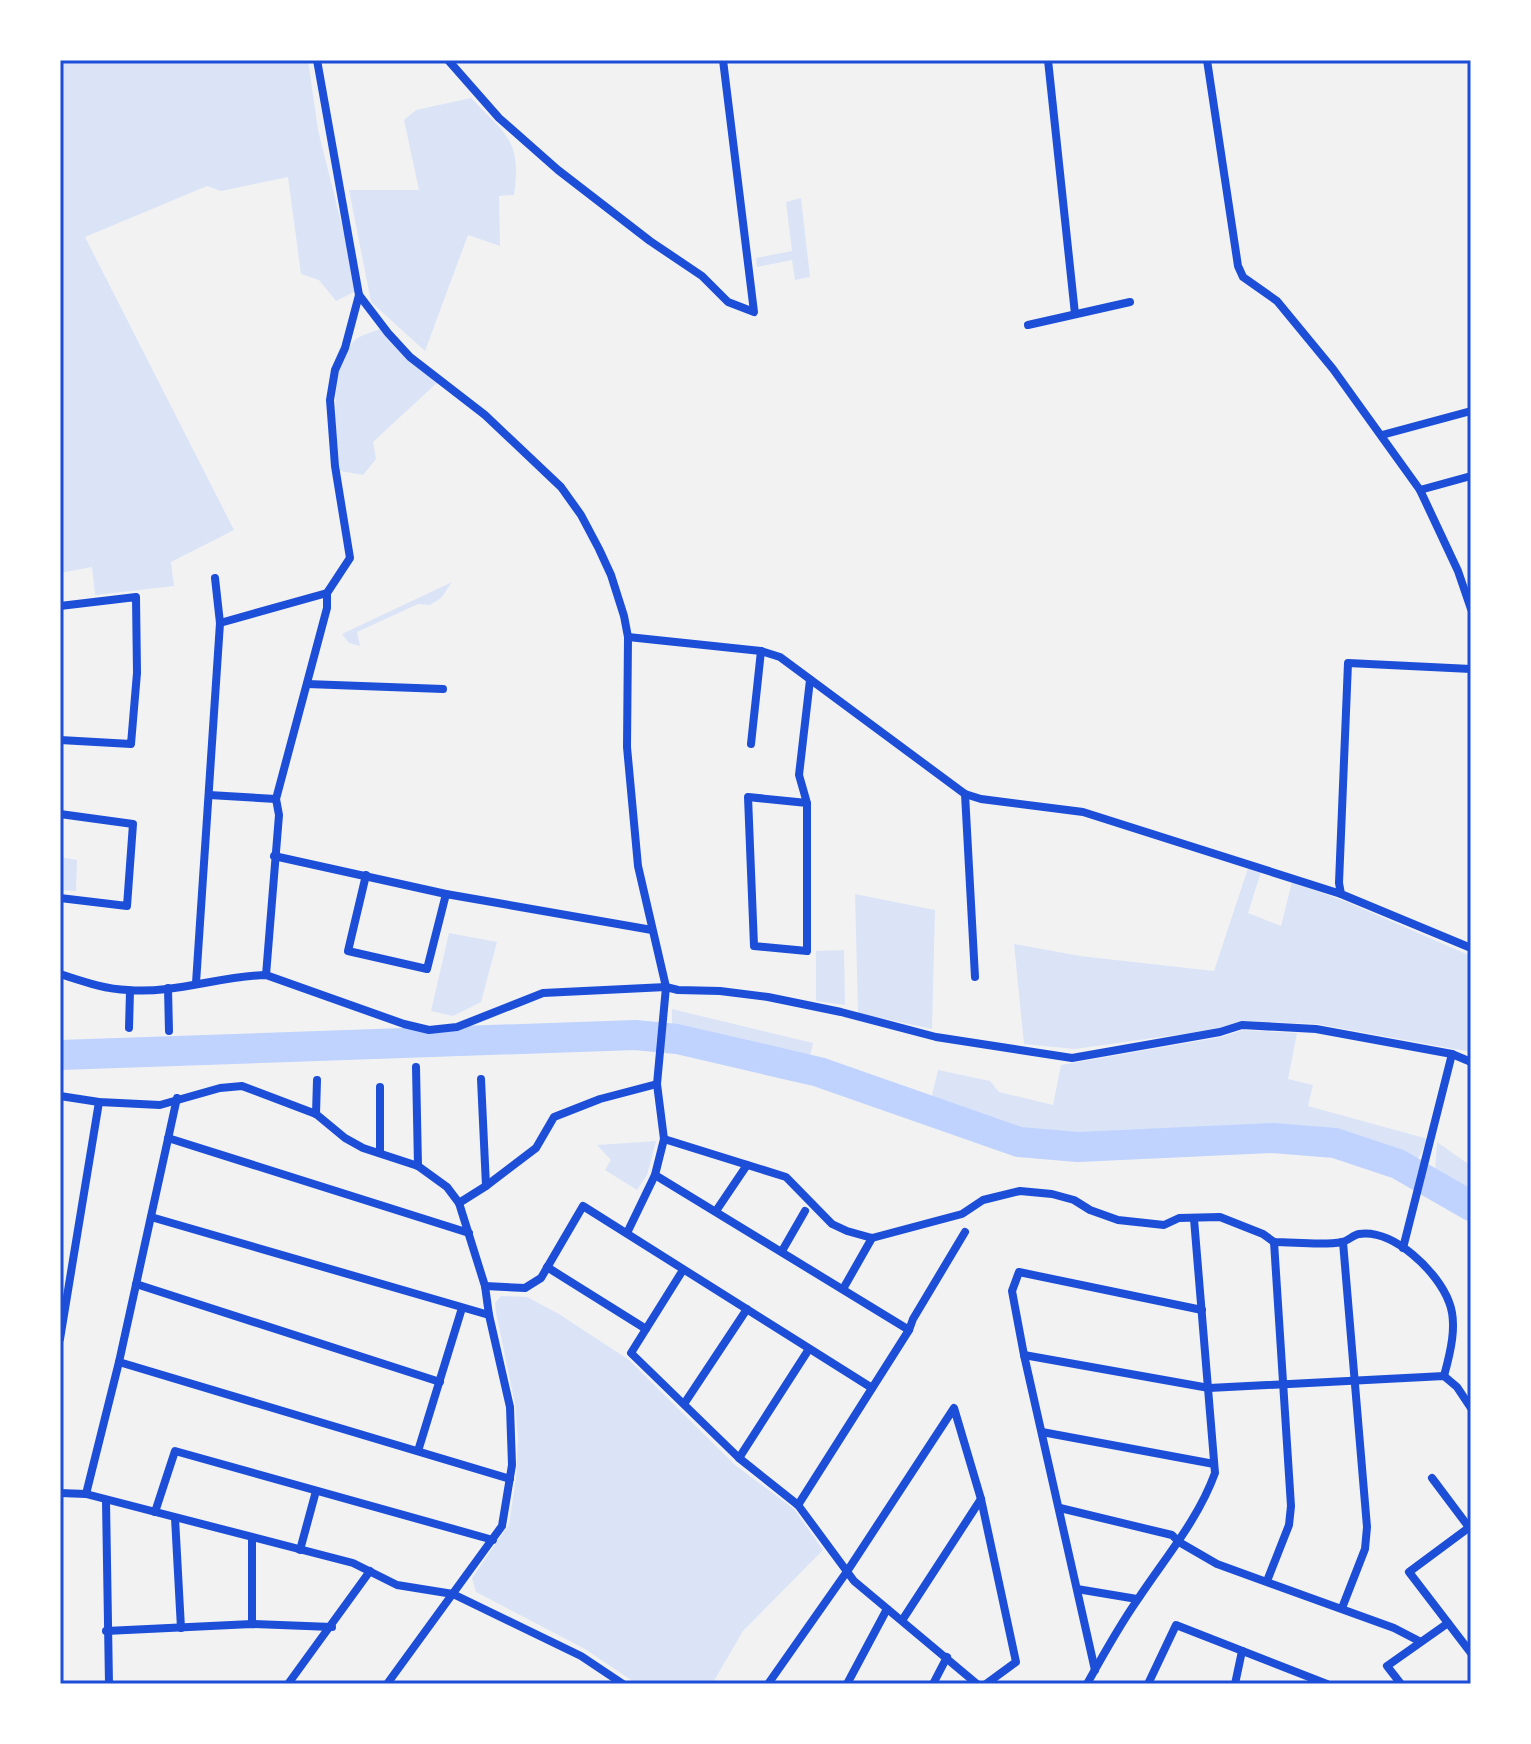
<svg xmlns="http://www.w3.org/2000/svg" width="1531" height="1744" viewBox="0 0 1531 1744" font-family="'Source Serif 4',serif">
<style>
.green{fill:#dbe4f7}
.lines{fill:none;stroke-linecap:round;stroke-linejoin:round}
.river{stroke:#bfd3fe;stroke-width:30}
.minor{stroke:#1d4ed8;stroke-width:8}
.neatline{fill:none;stroke:#1d4ed8;stroke-width:3}
</style>
<rect width="100%" height="100%" fill="#f2f2f2"/>
<g class="green">
<polygon points="60,60 308,60 318,130 358,290 336,301 319,280 301,274 288,177 221,191 207,186 85,237 234,530 171,562 174,586 95,595 92,567 60,573"/>
<path d="M471 98C506 135 522 140 514 195L499 196 500 246 468 235 425 351 371 302 349 190H419L404 120 416 110Z"/>
<polygon points="801,198 810,277 795,280 792,260 757,267 756,258 792,251 786,202"/>
<path d="M382 328 440 380 373 442 376 459 363 475 340 471C337 433 326 372 354 341 359 335 374 332 382 328Z"/>
<polygon points="452,582 441,598 430,605 418,604 357,632 360,646 349,643 342,634"/>
<polygon points="60,857 77,860 76,891 60,890"/>
<polygon points="1248,868 1261,872 1248,913 1281,926 1292,882 1347,902 1471,956 1471,1052 1317,1024 1244,1021 1218,1029 1075,1049 1024,1044 1014,944 1080,956 1214,971"/>
<polygon points="855,894 935,910 932,1029 858,1013"/>
<polygon points="449,933 497,942 481,1002 453,1016 431,1011"/>
<polygon points="844,950 845,1005 816,1001 816,951"/>
<polygon points="672,1009 813,1043 808,1066 672,1031"/>
<polygon points="1243,1030 1297,1033 1288,1079 1313,1085 1308,1106 1428,1139 1416,1163 1340,1134 1201,1133 1091,1137 1018,1132 931,1099 938,1070 990,1081 999,1092 1053,1105 1061,1065 1221,1037"/>
<polygon points="656,1141 647,1175 637,1190 605,1170 611,1160 597,1145"/>
<polygon points="1437,1142 1471,1166 1471,1194 1435,1172"/>
<polygon points="501,1296 527,1297 559,1314 629,1360 735,1465 794,1509 823,1550 743,1631 712,1684 637,1684 585,1649 476,1592 472,1578 509,1524 516,1478 518,1439 515,1404 496,1313 495,1303"/>
</g>
<g class="lines">
<polyline class="river" points="60,1055 635,1035 677,1039 819,1072 1019,1142 1078,1147 1273,1138 1335,1143 1398,1164 1471,1206"/>
<g class="minor">
<polyline points="317,60 359,295 388,333 410,357 485,415 561,487 581,515 599,549 611,575 624,616 628,637 627,747 638,866 666,987 657,1084 664,1139 655,1175 627,1233"/>
<polyline points="448,60 499,118 558,170 650,241 702,276 728,302 754,312 723,60"/>
<polyline points="1048,60 1075,314"/>
<polyline points="1207,60 1238,266 1243,277 1277,301 1333,369 1420,490 1458,571 1471,609"/>
<polyline points="1028,325 1130,302"/>
<polyline points="1382,435 1471,411"/>
<polyline points="1420,490 1471,476"/>
<polyline points="60,606 136,597 137,673 131,744 60,740"/>
<polyline points="220,623 327,593"/>
<polyline points="628,637 761,651 780,657 965,794 981,799 1083,812 1341,894"/>
<polyline points="1471,669 1348,663 1339,883 1341,894 1471,948"/>
<polyline points="307,684 443,689"/>
<polyline points="751,744 761,651"/>
<polyline points="965,794 975,977"/>
<polyline points="209,795 276,799"/>
<polyline points="807,803 748,797 754,946 807,951 807,803 799,775 810,680"/>
<polyline points="60,814 133,824 127,906 60,898"/>
<polyline points="274,856 446,894 652,930"/>
<polyline points="366,875 348,951 427,969 446,894"/>
<path d="M60 974C82 981 104 989 128 990 174 994 220 976 266 975L404 1024 429 1030 457 1027 543 993 666 987 678 990 720 991 768 997 841 1012 936 1037 1072 1058 1220 1032 1242 1025 1316 1029 1452 1054 1471 1062"/>
<polyline points="266,975 279,815 276,799 327,608 327,593 350,558 335,466 330,400 335,370 345,348 359,295"/>
<polyline points="196,983 220,623 215,578"/>
<polyline points="168,988 169,1031"/>
<polyline points="129,1028 130,991"/>
<polyline points="416,1067 418,1166"/>
<polyline points="481,1079 486,1186"/>
<polyline points="380,1087 380,1153"/>
<polyline points="60,1096 99,1102 160,1105 220,1088 242,1086 316,1114 345,1138 363,1148 418,1166 447,1187 459,1203 485,1286 489,1315 510,1407 512,1465 502,1526 387,1684"/>
<polyline points="316,1114 317,1080"/>
<polyline points="168,1138 469,1233"/>
<path d="M664 1139 786 1177 832 1224 847 1231 872 1238 962 1214 983 1200 1020 1191 1052 1194 1074 1200 1090 1210 1118 1220 1164 1225 1179 1218 1220 1217 1263 1234 1274 1242C1294 1242 1323 1246 1342 1242 1348 1241 1353 1235 1359 1234 1394 1229 1438 1272 1449 1302 1458 1324 1450 1354 1444 1376"/>
<polyline points="655,1175 909,1330"/>
<polyline points="459,1203 486,1186 536,1148 554,1117 600,1099 657,1084"/>
<polyline points="716,1211 747,1165"/>
<polyline points="151,1217 489,1315"/>
<polyline points="1403,1248 1452,1054"/>
<polyline points="782,1251 805,1211"/>
<polyline points="547,1267 646,1329"/>
<polyline points="683,1270 631,1353 739,1458 798,1505 854,1581 977,1684"/>
<polyline points="136,1284 440,1382"/>
<polyline points="485,1286 525,1288 541,1278 583,1206 872,1388"/>
<polyline points="843,1289 872,1238"/>
<polyline points="60,1339 99,1102"/>
<polyline points="1024,1355 1209,1388 1444,1376 1457,1387 1471,1408"/>
<polyline points="119,1362 510,1479"/>
<polyline points="684,1404 747,1309"/>
<polyline points="1042,1432 1214,1464"/>
<polyline points="418,1451 462,1308"/>
<polyline points="739,1458 809,1349"/>
<polyline points="1432,1478 1471,1530"/>
<polyline points="60,1493 86,1494 353,1563 397,1585 453,1594 581,1656 623,1684"/>
<polyline points="86,1494 119,1362 177,1098"/>
<polyline points="106,1501 109,1684"/>
<polyline points="798,1505 909,1330 913,1319 965,1232"/>
<polyline points="1060,1508 1172,1535 1179,1542 1217,1564 1394,1628 1419,1641"/>
<polyline points="155,1512 175,1451 493,1540"/>
<polyline points="175,1518 181,1628"/>
<polyline points="1471,1526 1409,1572 1471,1653"/>
<polyline points="252,1538 252,1624"/>
<polyline points="300,1550 316,1491"/>
<polyline points="1267,1581 1289,1525 1291,1506 1274,1242"/>
<polyline points="1077,1589 1137,1599"/>
<polyline points="1342,1608 1365,1549 1367,1527 1343,1242"/>
<polyline points="903,1619 981,1499"/>
<polyline points="106,1631 252,1624 332,1627"/>
<polyline points="1095,1670 1024,1355 1012,1291 1019,1272 1202,1310"/>
<polyline points="288,1684 370,1571"/>
<polyline points="768,1684 848,1570 954,1408 981,1499 1016,1662 986,1684"/>
<polyline points="847,1684 887,1609"/>
<polyline points="933,1684 947,1657"/>
<path d="M1087 1684C1103 1655 1119 1626 1138 1599 1165 1558 1198 1520 1215 1473L1194 1219"/>
<polyline points="1148,1684 1176,1625 1327,1684"/>
<polyline points="1235,1684 1242,1651"/>
<polyline points="1401,1684 1387,1666 1448,1623"/>
</g>
</g>
<rect width="1531" height="1744" fill="none" stroke="#ffffff" stroke-width="124"/>
<rect x="62" y="62" width="1407" height="1620" class="neatline"/>
</svg>
